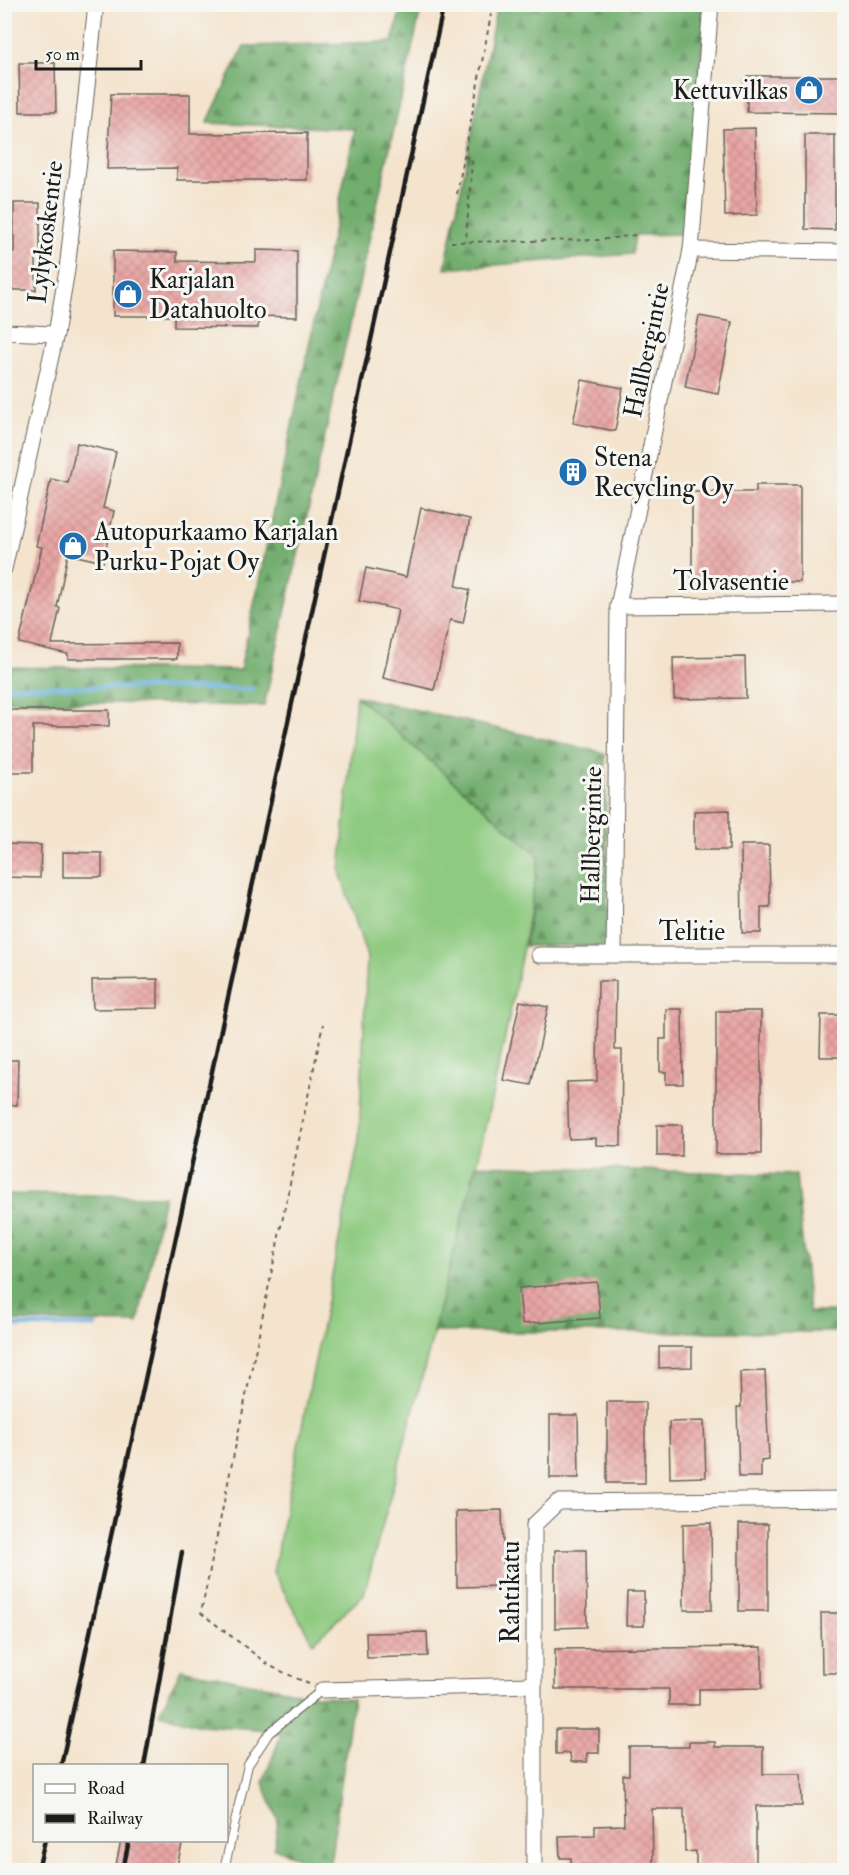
<svg xmlns="http://www.w3.org/2000/svg" width="849" height="1875" viewBox="0 0 849 1875" font-family="'IM FELL Double Pica',serif">
<style>
.grass{fill:#8eca80;stroke:#55734e;stroke-width:1.5}
.forest{fill:url(#forest-firs);stroke:#476545;stroke-width:1.5}
.lines{fill:none;stroke-linecap:round;stroke-linejoin:round}
.stream{stroke:#69b1e1;stroke-width:4.5}
.building{fill:url(#building-cross-hatch)}
.service-casing{stroke:#68625a;stroke-width:10}
.minor-casing{stroke:#68625a;stroke-width:17}
.path{stroke:#68625a;stroke-width:2;stroke-dasharray:4.5 4.5;stroke-linecap:butt}
.service{stroke:#fff;stroke-width:8}
.minor{stroke:#fff;stroke-width:15}
.rail{stroke:#1c1c1c;stroke-width:4.5}
.labels{text-anchor:middle;stroke-width:6;stroke-linejoin:round;paint-order:stroke}
.poi-label{font-size:26px;fill:#1c1c1c;stroke:#f6f6f2;text-anchor:start}
.street-label{font-size:26px;fill:#1c1c1c;stroke:#f6f6f2}
</style>
<defs>
<pattern id="forest-firs" width="22" height="20" patternUnits="userSpaceOnUse" patternTransform="scale(1.5)"><rect width="22" height="20" fill="#72ae6e"/><path d="M5 1l3.5 6h-7zM16 11l3.5 6h-7z" fill="#5d8d5a"/></pattern>
<pattern id="building-cross-hatch" width="8" height="8" patternUnits="userSpaceOnUse" patternTransform="scale(1.5)"><rect width="8" height="8" fill="#e8a6a4"/><path d="M0 0l8 8M0 8l8-8" fill="none" stroke="#c68e8d"/></pattern>
</defs>
<rect width="100%" height="100%" fill="#f6f6f2"/>
<filter id="ink" filterUnits="userSpaceOnUse"><feTurbulence type="fractalNoise" baseFrequency=".0167" numOctaves="2"/><feDisplacementMap in="SourceGraphic" scale="12" xChannelSelector="R" yChannelSelector="G"/><feConvolveMatrix kernelMatrix="1 2 1 2 8 2 1 2 1" color-interpolation-filters="sRGB"/></filter>
<filter id="wash" filterUnits="userSpaceOnUse"><feTurbulence type="fractalNoise" baseFrequency=".008" numOctaves="4" result="noise"/><feDisplacementMap in="SourceGraphic" scale="24" xChannelSelector="R" yChannelSelector="G"/><feGaussianBlur stdDeviation="1.35" result="paint"/><feColorMatrix in="noise" values="0 0 0 0 0 0 0 0 0 0 0 0 0 0 0 0 0 1.4 0 .05"/><feComposite in="paint" operator="in"/></filter>
<g filter="url(#wash)">
<rect width="100%" height="100%" fill="#f4e4ce"/>
<path class="grass" d="M356 696 539 856C499 1106 429 1350 364 1594L313 1643 273 1572 359 1140 367 957 340 872Z"/>
<g class="forest">
<polygon points="402,5 422,5 264,706 5,701 5,667 240,670 355,129 207,123 244,46 392,42"/>
<polygon points="497,5 706,5 686,234 635,235 632,254 445,269"/>
<polygon points="356,696 605,753 608,946 525,946 539,856"/>
<polygon points="476,1165 796,1175 809,1312 844,1312 844,1332 433,1332"/>
<polygon points="5,1194 164,1196 138,1323 5,1321"/>
<polygon points="181,1669 305,1694 353,1699 329,1870 309,1870 311,1862 274,1848 278,1821 263,1782 281,1735 257,1729 201,1725 159,1714"/>
</g>
<g class="lines">
<g class="stream">
<polyline points="4,686 251,689"/>
<polyline points="4,1326 95,1326"/>
</g>
</g>
<g id="blocks">
<g class="building">
<polygon points="19,63 55,63 56,112 20,112"/>
<polygon points="747,76 844,76 844,113 747,112"/>
<polygon points="111,94 190,94 190,134 307,133 307,180 177,180 177,168 107,169"/>
<polygon points="755,128 757,215 725,216 723,129"/>
<polygon points="805,135 835,135 835,230 805,229"/>
<polygon points="14,203 40,203 40,256 36,256 36,290 11,290 10,252 14,252"/>
<polygon points="256,250 297,251 297,317 258,316 258,328 174,327 174,316 113,316 113,251 177,252 177,261 256,262"/>
<polygon points="699,316 732,322 718,394 685,387"/>
<polygon points="582,380 623,388 615,431 573,423"/>
<polygon points="77,443 116,452 103,508 114,511 103,562 68,554 57,607 60,608 52,644 177,643 177,659 68,659 68,654 19,643 42,547 36,546 51,479 68,483"/>
<polygon points="568,463 582,466 579,480 565,478"/>
<polygon points="756,485 800,485 800,582 692,582 692,492 756,492"/>
<polygon points="421,508 470,519 456,586 470,590 463,623 450,620 434,690 383,678 398,610 359,601 366,568 406,577"/>
<polygon points="745,657 746,698 674,699 673,658"/>
<polygon points="4,710 109,710 109,726 33,726 33,772 4,772"/>
<polygon points="729,810 729,850 694,850 694,811"/>
<polygon points="4,844 41,845 40,878 4,877"/>
<polygon points="741,845 769,845 770,907 761,907 761,933 742,933"/>
<polygon points="63,852 102,853 102,877 63,877"/>
<polygon points="158,979 158,1008 93,1009 92,980"/>
<polygon points="598,981 616,981 615,1050 622,1050 621,1146 596,1145 596,1138 569,1139 567,1082 597,1081"/>
<polygon points="520,1001 548,1007 531,1085 503,1080"/>
<polygon points="666,1009 682,1009 683,1084 666,1084 666,1072 660,1072 660,1039 666,1039"/>
<rect x="716" y="1011" width="45" height="143"/>
<polygon points="821,1015 844,1015 844,1057 820,1057"/>
<polygon points="4,1060 18,1060 17,1105 4,1105"/>
<rect x="657" y="1125" width="25" height="31"/>
<polygon points="597,1282 600,1318 522,1324 519,1288"/>
<polygon points="659,1347 692,1347 692,1367 659,1368"/>
<polygon points="765,1371 769,1460 761,1461 761,1477 739,1477 737,1407 741,1407 740,1372"/>
<rect x="607" y="1402" width="38" height="81"/>
<polygon points="550,1415 578,1415 579,1478 550,1478"/>
<polygon points="704,1421 706,1477 670,1478 669,1422"/>
<polygon points="502,1510 504,1586 457,1587 456,1511"/>
<polygon points="711,1523 712,1610 684,1610 683,1524"/>
<rect x="739" y="1524" width="29" height="87"/>
<polygon points="555,1550 586,1550 587,1627 555,1628"/>
<polygon points="627,1592 644,1592 644,1626 626,1626"/>
<polygon points="821,1613 844,1613 844,1673 822,1673"/>
<polygon points="427,1632 428,1656 367,1658 366,1633"/>
<polygon points="762,1647 762,1688 699,1689 699,1705 669,1705 669,1689 555,1689 555,1649"/>
<polygon points="556,1729 599,1729 599,1753 587,1753 587,1762 571,1762 570,1753 556,1754"/>
<polygon points="689,1742 715,1742 715,1747 763,1747 763,1774 801,1774 802,1806 756,1806 756,1865 696,1866 696,1851 685,1852 684,1809 652,1809 653,1866 594,1867 594,1865 571,1865 571,1858 560,1858 559,1836 595,1835 595,1826 624,1825 623,1775 629,1775 629,1747 689,1747"/>
<polygon points="121,1840 183,1840 176,1870 115,1870"/>
</g>
</g>
</g>
<g filter="url(#ink)">
<use href="#blocks" fill-opacity="0" stroke="#68625a" stroke-width="1.5"/>
<g class="lines">
<g class="service-casing">
<polyline id="service" points="224,1870 248,1765 269,1733 322,1690"/>
</g>
<g class="minor-casing">
<g id="minor">
<polyline points="691,250 844,252"/>
<polyline points="4,332 56,334"/>
<polyline points="4,569 56,334 67,270 96,4"/>
<polyline points="618,606 844,604"/>
<polyline points="539,955 844,955"/>
<polyline points="614,955 618,606 691,250 711,4"/>
<polyline points="322,1690 533,1685"/>
<polyline points="534,1870 534,1525 558,1502 844,1499"/>
<polyline points="842,1870 844,1870"/>
</g>
</g>
<g class="path">
<polyline points="464,156 472,160 466,242"/>
<polyline points="457,194 493,4"/>
<polyline points="451,242 599,240 635,235"/>
<polyline points="309,1684 270,1666 201,1613 323,1024"/>
</g>
<use href="#service" class="service"/>
<use href="#minor" class="minor"/>
<g class="rail">
<polyline points="61,1766 444,4"/>
<polyline points="144,1766 182,1552"/>
<polyline points="38,1870 45,1840"/>
<polyline points="123,1870 129,1840"/>
</g>
</g>
</g>
<defs>
<g id="shop-disc" transform="scale(1.5)"><circle r="9.5" fill="#1f6fb2" stroke="#f6f6f2"/><path d="M-5-2.5h2.3a2.7 3.5 0 0 1 5.4 0H5L5.5 6h-11ZM-1.5-2.5h3a1.5 2.3 0 0 0-3 0Z" fill="#fff"/></g>
<g id="building-disc" transform="scale(1.5)"><circle r="9.5" fill="#1f6fb2" stroke="#f6f6f2"/><path d="M-4-6H4V6H1V3H-1V6H-4ZM-2.5-4.3h1.7v1.8h-1.7ZM.8-4.3h1.7v1.8H.8ZM-2.5-1h1.7V.8h-1.7ZM.8-1h1.7V.8H.8Z" fill="#fff"/></g>
</defs>
<g fill-rule="evenodd">
<use href="#shop-disc" x="809" y="90"/>
<use href="#shop-disc" x="128" y="294"/>
<use href="#building-disc" x="573" y="472"/>
<use href="#shop-disc" x="73" y="546"/>
</g>
<g class="labels">
<g class="poi-label">
<text x="788" y="99" text-anchor="end">Kettuvilkas</text>
<text x="149" y="288">Karjalan<tspan x="149" dy="30">Datahuolto</tspan></text>
<text x="594" y="466">Stena<tspan x="594" dy="30">Recycling Oy</tspan></text>
<text x="94" y="540">Autopurkaamo Karjalan<tspan x="94" dy="30">Purku-Pojat Oy</tspan></text>
</g>
<g class="street-label">
<text transform="translate(45 232) rotate(-83)" y="9">Lylykoskentie</text>
<text transform="translate(646 350) rotate(-78)" y="9">Hallbergintie</text>
<text x="731" y="590">Tolvasentie</text>
<text transform="translate(591 835) rotate(-89)" y="9">Hallbergintie</text>
<text x="692" y="940">Telitie</text>
<text transform="translate(510 1592) rotate(-90)" y="9">Rahtikatu</text>
</g>
</g>
<rect width="849" height="1875" fill="none" stroke="#f6f6f2" stroke-width="24"/>
<rect x="33" y="1764" width="195" height="78" fill="#f6f6f2" stroke="#9f9f9c" stroke-width="1.5"/>
<rect x="45" y="1784" width="30" height="9" fill="#ffffff" stroke="#9f9f9c" stroke-width="1.5"/>
<text x="87" y="1794" font-size="18" fill="#1c1c1c">Road</text>
<rect x="45" y="1814" width="30" height="9" fill="#1c1c1c" stroke="#9f9f9c" stroke-width="1.5"/>
<text x="87" y="1824" font-size="18" fill="#1c1c1c">Railway</text>
<path d="M36 60v9h105v-9" fill="none" stroke="#1c1c1c" stroke-width="3"/>
<text x="45" y="60" font-size="18" fill="#1c1c1c" stroke="#f6f6f2" stroke-width="4.5" paint-order="stroke">50 m</text>
</svg>
